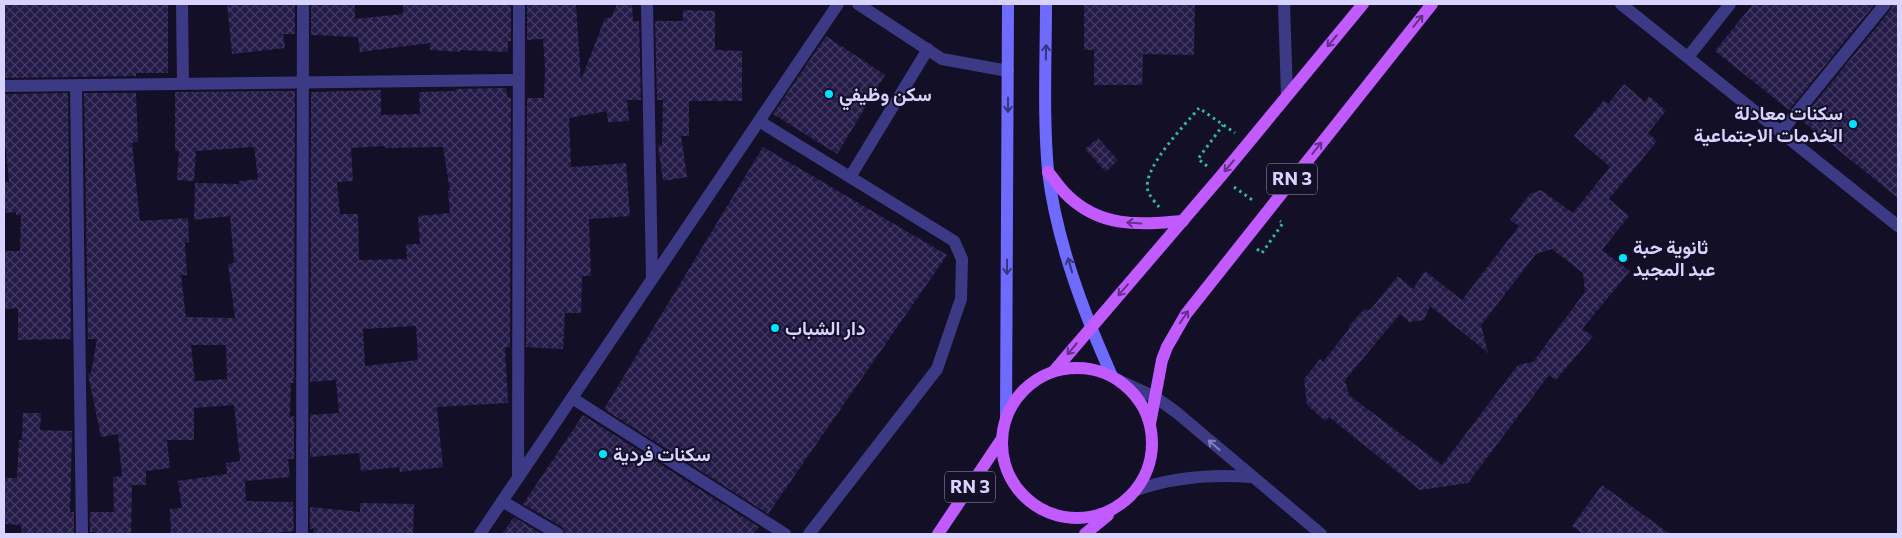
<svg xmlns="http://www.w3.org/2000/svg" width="1902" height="538" viewBox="0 0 1902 538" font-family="Commissioner,Vazirmatn,sans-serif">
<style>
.building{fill:url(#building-cross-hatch);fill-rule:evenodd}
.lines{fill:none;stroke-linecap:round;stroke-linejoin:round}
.path{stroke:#2fb8b0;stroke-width:3;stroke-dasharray:2.5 4;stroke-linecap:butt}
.street{stroke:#3d3a85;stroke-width:12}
.secondary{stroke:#6f6bff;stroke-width:12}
.primary{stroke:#c25bff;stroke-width:12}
.oneway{stroke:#623188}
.oneway2{stroke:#38347d}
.oneway3{stroke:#837fbc}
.poi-dot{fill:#00e5ff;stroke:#130f26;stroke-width:2}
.labels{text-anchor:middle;stroke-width:4;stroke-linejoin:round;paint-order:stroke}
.shield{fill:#130f26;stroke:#9e99be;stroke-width:1}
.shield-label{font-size:18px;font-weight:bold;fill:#d9d4ff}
.poi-label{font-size:19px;font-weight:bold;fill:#d9d4ff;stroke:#130f26;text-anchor:start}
</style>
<defs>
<pattern id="building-cross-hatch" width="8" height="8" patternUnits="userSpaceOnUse" patternTransform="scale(1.25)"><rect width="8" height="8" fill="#241b47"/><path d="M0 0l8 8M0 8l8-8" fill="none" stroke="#433b63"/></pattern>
</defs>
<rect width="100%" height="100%" fill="#130f26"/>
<g class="building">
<polygon points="4,4 168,4 168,73 136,73 136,76 4,78"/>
<polygon points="227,4 295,4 295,34 283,34 285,48 232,54"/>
<polygon points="311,4 355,4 355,19 403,14 403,4 511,4 511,41 508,41 508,52 460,50 460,52 430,50 430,43 360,52 358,37 311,35"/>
<polygon points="527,4 576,4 581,80 605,18 611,18 617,4 632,4 633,21 639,21 641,100 627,100 629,121 608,122 607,111 569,118 571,167 626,163 630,216 589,219 591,276 582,276 581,313 565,313 563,349 526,347 527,98 544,98 545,69 543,39 527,40"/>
<polygon points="1084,4 1195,4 1194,55 1143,54 1142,85 1094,85 1094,50 1084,50"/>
<polygon points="1753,4 1875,4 1789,110 1715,51"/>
<polygon points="1893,4 1898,4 1898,198 1801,120 1891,9"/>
<polygon points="683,10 715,11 715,50 742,51 742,101 689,101 689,136 681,136 687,177 663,181 658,145 662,145 663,100 657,100 655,21 683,21"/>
<polygon points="826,36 885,75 837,154 773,114"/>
<path d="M1624 84 1645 102 1649 96 1666 111 1648 133 1657 141 1609 199 1629 216 1602 250 1630 271 1582 329 1593 336 1556 380 1549 375 1468 483 1420 490 1329 417 1325 421 1307 405 1304 379 1320 359 1323 362 1349 329V326L1364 309 1370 310 1398 276 1413 289 1425 271 1462 300 1519 226 1510 220 1530 194 1541 190 1573 213 1610 167 1574 136 1604 100 1608 104ZM1552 249 1583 273 1585 292 1533 362 1518 365 1442 465 1349 395 1345 380 1400 314 1409 322 1424 320 1430 306 1488 353 1481 325 1536 254Z"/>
<path d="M506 88 507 97 511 98 510 347H505L508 403 437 407 443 467 400 472 399 467 361 471 359 453 310 457V415L339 413 336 380 310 382 311 92 381 90V115L420 114 419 92 456 91V89ZM385 146V148L443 147 450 191H448L450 213 418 216 420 244H406L407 259 359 260 358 214H340L337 182 353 181 351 148ZM416 326 418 360 365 366 363 329Z"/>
<path d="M295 91 294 383H291L290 417 294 416V459H288L290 477 245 481 246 501 293 502 294 531 265 534 264 532 244 534H171L170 509 182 508 178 481 227 474 226 463 240 461 234 405 194 408V440H167L170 468 146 471V485H132L131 534H95V532H90V512H114L113 477 122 476 118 434 101 437 88 374 91 373 97 339H88L84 93H136L138 142 132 143 140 221 188 218 189 242 185 243 187 275H181L186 317 235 318 228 264 234 263 230 216 194 220 195 183 239 184V181L258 179 254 147 196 151 194 181 177 180 179 151H175V92ZM191 345H226L227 379 195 381Z"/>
<polygon points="68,93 71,339 18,340 18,308 4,309 4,251 20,251 21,215 16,215 16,212 4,213 4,182 9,182 6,149 4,149 4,94"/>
<polygon points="1098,138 1118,160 1106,172 1085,149"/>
<polygon points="763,147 947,255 768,514 604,409"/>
<polygon points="23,413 41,413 40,430 72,431 70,512 74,512 74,533 22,534 21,525 4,524 5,478 17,478 19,440 22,440"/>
<polygon points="583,415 759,527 754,534 566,534 562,527 523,504"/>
<polygon points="1602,485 1670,534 1583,534 1572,526"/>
<polygon points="360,503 414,504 413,534 313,534 314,528 310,529 310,507 360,512"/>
<polygon points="514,517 542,534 502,534"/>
</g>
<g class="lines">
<g class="path">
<polyline points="1207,166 1198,159 1223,125"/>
<polyline points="1234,187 1255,202"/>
<path d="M1159 207C1156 203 1150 197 1148 191 1141 169 1185 125 1199 108L1235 133"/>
<polyline points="1257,249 1262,253 1283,223 1280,221"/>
</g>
<g class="street">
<polyline points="182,4 183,83"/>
<polyline points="647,4 652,279"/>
<polyline points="858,4 942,59 1008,71"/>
<polyline points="1284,4 1287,96"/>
<polyline points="1621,4 1898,226"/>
<polyline points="1688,57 1730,4"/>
<polyline points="4,86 518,80"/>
<polyline points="76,86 82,534"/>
<polyline points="759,121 954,241 962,259 961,299 937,369 809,534"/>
<polyline points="1781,132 1885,4"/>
<polyline points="850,177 928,49"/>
<polyline points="1118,380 1155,397 1176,412 1321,534"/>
<polyline points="572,398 785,534"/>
<polyline points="518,478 519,4"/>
<path d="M1136 490C1174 477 1211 474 1251 477"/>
<polyline points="502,501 558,534"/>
<polyline points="302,534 303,4"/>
<polyline points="480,534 838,4"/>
</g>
<g class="secondary">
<path d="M1046 4C1046 59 1043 115 1048 171 1056 240 1084 314 1112 376"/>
<polyline points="1006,417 1008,4"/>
</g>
<g class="primary">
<path d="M1048 172C1054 179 1059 187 1065 193 1099 228 1138 225 1183 221"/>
<circle cx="1077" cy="443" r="75"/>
<polyline points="1054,371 1221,176 1363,4"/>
<polyline points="1150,424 1162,360 1167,347 1186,314 1432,4"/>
<polyline points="938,534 1001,440"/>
<polyline points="1085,534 1108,515"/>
</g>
</g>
<defs><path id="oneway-shaft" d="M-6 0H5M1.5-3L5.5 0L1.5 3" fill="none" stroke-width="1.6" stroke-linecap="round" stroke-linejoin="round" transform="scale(1.25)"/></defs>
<g class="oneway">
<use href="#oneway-shaft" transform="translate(1418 21) rotate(-51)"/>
<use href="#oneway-shaft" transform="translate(1332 41) rotate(130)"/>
<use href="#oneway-shaft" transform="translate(1317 148) rotate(-51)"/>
<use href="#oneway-shaft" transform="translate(1229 166) rotate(130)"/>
<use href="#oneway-shaft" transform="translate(1134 223) rotate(-176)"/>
<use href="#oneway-shaft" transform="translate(1123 290) rotate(131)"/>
<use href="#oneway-shaft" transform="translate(1184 317) rotate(-56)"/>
<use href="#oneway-shaft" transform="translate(1072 349) rotate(130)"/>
</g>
<g class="oneway2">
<use href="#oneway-shaft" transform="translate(1046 52) rotate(-89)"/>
<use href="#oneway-shaft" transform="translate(1008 105) rotate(90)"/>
<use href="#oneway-shaft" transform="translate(1070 265) rotate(-106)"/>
<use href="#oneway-shaft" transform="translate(1007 267) rotate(90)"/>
</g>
<use class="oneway3" href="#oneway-shaft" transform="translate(1214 445) rotate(-139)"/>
<g class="poi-dot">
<circle cx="829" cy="94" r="5"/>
<circle cx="1853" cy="124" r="5"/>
<circle cx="1623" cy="258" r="5"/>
<circle cx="775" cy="328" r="5"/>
<circle cx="603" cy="454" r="5"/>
</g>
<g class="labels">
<g class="shield">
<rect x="1267" y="163.5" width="50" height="31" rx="4"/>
<rect x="945" y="471.5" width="50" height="31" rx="4"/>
</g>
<g class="shield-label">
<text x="1292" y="185">RN 3</text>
<text x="970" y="493">RN 3</text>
</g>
<g class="poi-label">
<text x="839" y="101">سكن وظيفي</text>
<text x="1843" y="120" text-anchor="end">سكنات معادلة<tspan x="1843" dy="22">الخدمات الاجتماعية</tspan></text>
<text x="1633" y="254">ثانوية حبة<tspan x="1633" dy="22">عبد المجيد</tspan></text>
<text x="785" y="335">دار الشباب</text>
<text x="613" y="461">سكنات فردية</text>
</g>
</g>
<rect width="1902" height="538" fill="none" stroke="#d9d4ff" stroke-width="10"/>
</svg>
